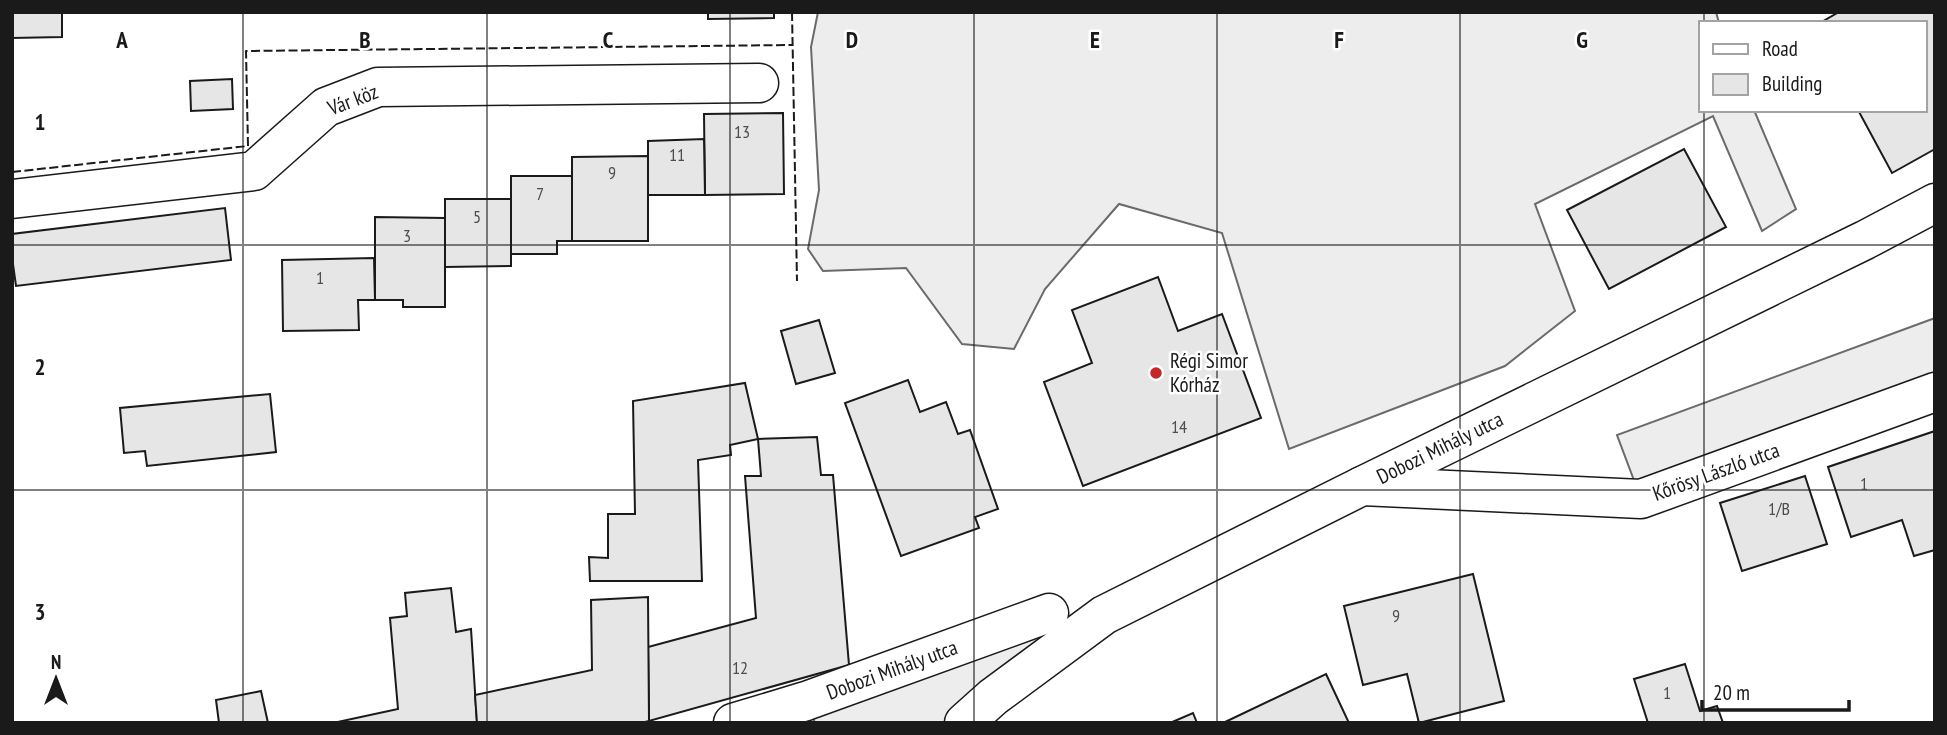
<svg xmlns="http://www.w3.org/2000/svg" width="1947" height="735" viewBox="0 0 1947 735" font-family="'PT Sans Narrow',sans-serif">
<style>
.built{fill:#ededed;stroke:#6a6a6a;stroke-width:2}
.building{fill:#e6e6e6;stroke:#1a1a1a;stroke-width:2}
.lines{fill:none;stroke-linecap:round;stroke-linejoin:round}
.street-casing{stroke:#1a1a1a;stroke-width:41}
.primary-casing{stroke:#1a1a1a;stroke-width:41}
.street{stroke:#fff;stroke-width:38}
.primary{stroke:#fff;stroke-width:38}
.fence{stroke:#1a1a1a;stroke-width:2;stroke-dasharray:9 3.5;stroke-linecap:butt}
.grid{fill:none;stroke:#1a1a1a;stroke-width:2;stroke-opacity:0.55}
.poi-dot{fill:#c62828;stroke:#fff;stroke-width:2.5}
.labels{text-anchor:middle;stroke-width:5;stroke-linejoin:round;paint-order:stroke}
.number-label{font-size:18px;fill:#4d4d4d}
.street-label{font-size:21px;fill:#1a1a1a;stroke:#fff}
.poi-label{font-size:21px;fill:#1a1a1a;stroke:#fff;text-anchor:start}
.grid-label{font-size:23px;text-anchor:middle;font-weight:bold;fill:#1a1a1a;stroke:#fff;stroke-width:5;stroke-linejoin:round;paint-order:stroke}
</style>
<rect width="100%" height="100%" fill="#fff"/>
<g class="built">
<polygon points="818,12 1716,12 1719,23 1700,23 1700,110 1754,110 1796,209 1762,231 1713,116 1535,204 1575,311 1505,366 1289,449 1222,233 1119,204 1045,289 1014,349 962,344 906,268 823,271 808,249 819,190 811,47"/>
<polygon points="1935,318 1935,392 1641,499 1617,435"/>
<polygon points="1049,613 1060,631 947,723 815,723 806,701"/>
</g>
<g class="building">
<polygon points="12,12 62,12 62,37 12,38"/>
<polygon points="708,12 774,12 774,18 708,19"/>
<polygon points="1839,12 1935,12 1935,149 1892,173 1858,110 1924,110 1924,23 1820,23"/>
<polygon points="232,79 233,109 191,111 190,81"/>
<polygon points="783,113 784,194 705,195 704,114"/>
<polygon points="704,139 705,195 648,195 648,141"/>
<polygon points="1684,149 1726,227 1609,289 1567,210"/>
<polygon points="648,156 648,241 572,241 572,157"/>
<polygon points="511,176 572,176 572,241 557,241 557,254 511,254"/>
<polygon points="445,199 511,199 511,266 445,267"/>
<polygon points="225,208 231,260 16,286 12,257 12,234"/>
<polygon points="375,217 445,218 445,307 403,307 403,300 375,300"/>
<polygon points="374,258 375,300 358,300 359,330 283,331 282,260"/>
<polygon points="1158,277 1178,331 1222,314 1261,418 1083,486 1044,382 1092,363 1072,310"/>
<polygon points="819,320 835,373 796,384 781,331"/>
<polygon points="908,380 920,412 946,402 958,434 970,430 998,509 975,517 979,528 901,556 845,403"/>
<polygon points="745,383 758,439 730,445 731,455 698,460 702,581 590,581 589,557 608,558 608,514 635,514 633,401"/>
<polygon points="270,394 276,452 147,466 145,451 124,453 120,408"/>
<polygon points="1935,431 1935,550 1914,556 1902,520 1851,537 1828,467"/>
<polygon points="817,437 821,475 833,475 849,665 649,721 648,647 756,618 745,476 761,476 758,439"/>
<polygon points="1805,476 1827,544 1742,571 1720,503"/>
<polygon points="1473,574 1504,701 1419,723 1407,674 1363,685 1344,606"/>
<polygon points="451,588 456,632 471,629 477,723 333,723 398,709 390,618 407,616 405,593"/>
<polygon points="648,597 649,721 641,723 477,723 475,695 592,670 591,600"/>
<polygon points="1685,664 1700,711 1717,706 1723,723 1648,723 1634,679"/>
<polygon points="1326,674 1349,723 1223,723"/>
<polygon points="261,691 268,723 219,723 216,700"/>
<polygon points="1193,713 1197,723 1170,723"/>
</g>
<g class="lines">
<g class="street-casing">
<g id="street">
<polyline points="12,199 254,171 326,107 378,87 759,83"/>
<polyline points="1362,486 1641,499 1935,392"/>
<polyline points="733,723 806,701 1049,613"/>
</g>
</g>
<g class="primary-casing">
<polyline id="primary" points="964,723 993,697 1104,615 1362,486 1865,240 1935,203"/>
</g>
<use href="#street" class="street"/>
<use href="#primary" class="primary"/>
<g class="fence">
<polyline points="792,12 797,281"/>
<polyline points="12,172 248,146 246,51 793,45"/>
</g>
</g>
<path class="grid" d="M243 12V723M487 12V723M730 12V723M974 12V723M1217 12V723M1460 12V723M1704 12V23M1704 110V723M12 245H1935M12 490H1935"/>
<circle class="poi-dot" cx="1156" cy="373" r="7"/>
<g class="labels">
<g class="number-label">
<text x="742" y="138">13</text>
<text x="677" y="161">11</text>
<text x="612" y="179">9</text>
<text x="540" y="200">7</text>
<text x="477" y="223">5</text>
<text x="407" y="242">3</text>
<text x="320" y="284">1</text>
<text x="1179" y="433">14</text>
<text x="1864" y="490">1</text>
<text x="1779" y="515">1/B</text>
<text x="1396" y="622">9</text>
<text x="740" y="674">12</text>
<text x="1667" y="699">1</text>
</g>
<g class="street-label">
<text transform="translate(353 100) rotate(-21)" y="7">Vár köz</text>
<text transform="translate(1440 448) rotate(-26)" y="7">Dobozi Mihály utca</text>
<text transform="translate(1716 472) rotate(-20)" y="7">Kőrösy László utca</text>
<text transform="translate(892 670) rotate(-20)" y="7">Dobozi Mihály utca</text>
</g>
<g class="poi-label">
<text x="1170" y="368">Régi Simor<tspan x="1170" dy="24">Kórház</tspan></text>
</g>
</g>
<g class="grid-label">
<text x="122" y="48">A</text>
<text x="365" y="48">B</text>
<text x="608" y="48">C</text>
<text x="852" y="48">D</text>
<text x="1095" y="48">E</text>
<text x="1339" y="48">F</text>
<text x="1582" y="48">G</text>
<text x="40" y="130">1</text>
<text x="40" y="375">2</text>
<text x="40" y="620">3</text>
</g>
<rect width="1947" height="735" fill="none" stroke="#1a1a1a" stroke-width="28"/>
<rect x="1699" y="21" width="228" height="91" fill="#ffffff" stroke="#a3a3a3" stroke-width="2"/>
<rect x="1713" y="44" width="35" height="10" fill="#ffffff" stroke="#a3a3a3" stroke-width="2"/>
<text x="1762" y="56" font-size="21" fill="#1a1a1a">Road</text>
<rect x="1713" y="74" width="35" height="21" fill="#e6e6e6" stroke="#a3a3a3" stroke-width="2"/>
<text x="1762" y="91" font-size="21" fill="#1a1a1a">Building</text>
<g transform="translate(56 679)" stroke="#ffffff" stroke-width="5" paint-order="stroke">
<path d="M0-5L12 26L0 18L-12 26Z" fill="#1a1a1a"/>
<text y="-10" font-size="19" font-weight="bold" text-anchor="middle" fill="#1a1a1a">N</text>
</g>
<path d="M1702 700v10h147v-10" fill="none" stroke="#1a1a1a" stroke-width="3.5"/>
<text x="1713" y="700" font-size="21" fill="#1a1a1a" stroke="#ffffff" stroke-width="5" paint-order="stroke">20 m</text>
</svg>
